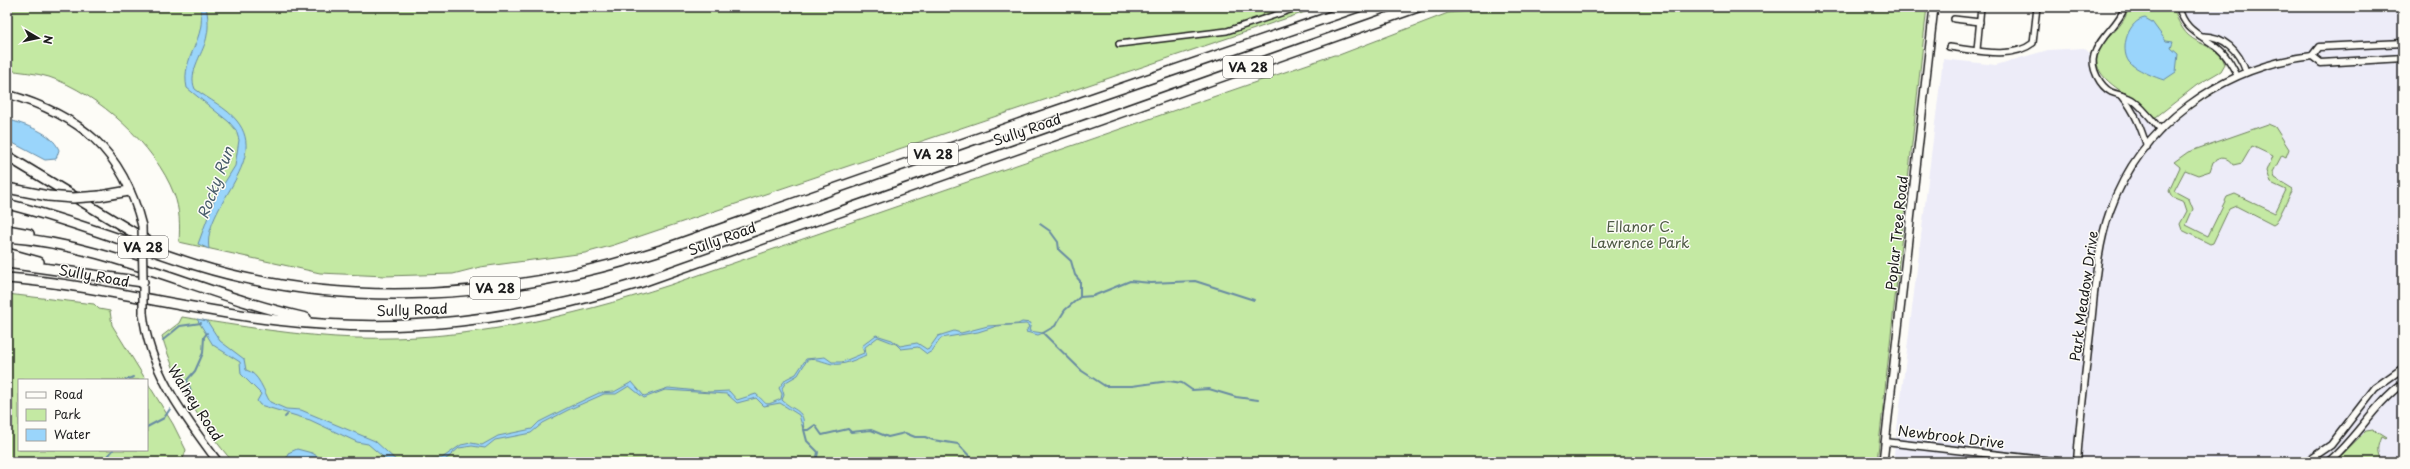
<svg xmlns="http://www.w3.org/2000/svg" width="2410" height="469" viewBox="0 0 2410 469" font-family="'Playpen Sans',sans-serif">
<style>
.built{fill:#edecf8}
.green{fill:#c4e9a3;stroke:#708260;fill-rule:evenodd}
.water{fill:#9ad5fb;stroke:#688ba2}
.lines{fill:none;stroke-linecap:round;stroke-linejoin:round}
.stream{stroke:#688ba2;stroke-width:2}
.minor-casing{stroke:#1c1c1c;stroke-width:8}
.tertiary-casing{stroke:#1c1c1c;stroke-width:9}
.secondary-casing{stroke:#1c1c1c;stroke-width:10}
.motorway-casing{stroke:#1c1c1c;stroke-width:12}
.minor{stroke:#fdfcf7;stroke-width:5}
.tertiary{stroke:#fdfcf7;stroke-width:6}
.secondary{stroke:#fdfcf7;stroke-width:7}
.motorway{stroke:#fdfcf7;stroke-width:9}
.secondary-bridge-casing{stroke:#1c1c1c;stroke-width:10;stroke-linecap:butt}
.motorway-bridge-casing{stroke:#1c1c1c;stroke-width:12;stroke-linecap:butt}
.secondary-bridge{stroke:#fdfcf7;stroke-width:7}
.motorway-bridge{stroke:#fdfcf7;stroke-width:9}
.labels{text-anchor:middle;stroke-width:3;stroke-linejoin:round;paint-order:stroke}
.shield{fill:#fdfcf7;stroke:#605f5e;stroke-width:1}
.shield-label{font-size:13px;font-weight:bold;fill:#1c1c1c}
.street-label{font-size:14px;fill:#1c1c1c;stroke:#fdfcf7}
.park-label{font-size:14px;fill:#4e5a44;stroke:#fdfcf7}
.water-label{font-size:15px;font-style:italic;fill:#485d6a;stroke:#fdfcf7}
</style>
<rect width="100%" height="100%" fill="#fdfcf7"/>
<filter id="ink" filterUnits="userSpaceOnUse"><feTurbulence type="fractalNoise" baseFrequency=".025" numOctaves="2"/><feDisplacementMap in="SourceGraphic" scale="8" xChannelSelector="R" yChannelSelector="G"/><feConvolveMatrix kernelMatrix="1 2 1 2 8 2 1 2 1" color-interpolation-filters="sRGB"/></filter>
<g filter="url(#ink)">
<polygon class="built" points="2179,7 2403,7 2403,462 1893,462 1943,59 1996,65 2048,50 2084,48 2093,56 2100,81 2148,115 2161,130 2246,72 2235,51 2201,36"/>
<g class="green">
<path d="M7 7H1320L614 245 585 253 480 267 453 274 385 276 320 273 179 242C180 226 180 209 174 194 156 146 98 93 49 77 36 73 21 72 7 70Z"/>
<path d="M1507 7H1927L1877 462H233C202 427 175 381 162 336L179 323 182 317C240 326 298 336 356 338 465 341 568 318 670 285L1334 55H1339L1448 13Z"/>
<path d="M2129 7H2173C2176 17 2181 28 2188 35 2200 46 2220 47 2225 64L2221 71 2197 85 2156 117C2145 116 2137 101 2127 95 2107 82 2083 65 2106 40 2117 29 2125 22 2129 7Z"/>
<path d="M2268 124 2275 127 2289 149 2286 157 2282 155 2273 172 2275 178 2293 189 2276 223 2273 225 2236 206 2229 209 2213 243 2210 244 2182 230 2180 224 2187 211 2184 202 2172 197 2169 191 2180 167 2174 162 2188 152ZM2252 146 2273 156 2267 171 2271 183 2286 190 2275 213 2235 194 2227 197 2208 236 2186 225 2193 209 2189 199 2174 191 2185 170 2198 175 2210 171 2213 162C2221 156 2228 157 2233 165L2242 163Z"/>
<polygon points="7,294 94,304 99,309 110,311 112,325 146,380 19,380 19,450 147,450 147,382 173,424 186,450 182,462 7,462"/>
<path d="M2373 430 2386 438 2385 439 2381 437C2377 447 2376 452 2382 462H2334L2366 431Z"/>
</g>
<g class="water">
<path d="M200 7H206C208 16 209 26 207 35 205 52 187 71 195 89 208 99 227 108 237 121 270 162 202 207 209 249L198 244 215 198 235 166 239 140 236 130 229 122 187 88C180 57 208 39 200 7Z"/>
<path d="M2145 18 2152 22 2166 41 2173 42 2171 48 2178 54 2176 72 2164 80C2157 78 2134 69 2129 62 2119 48 2129 20 2145 18Z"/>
<path d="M7 119C25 125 52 132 59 150L56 159 45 160 7 140Z"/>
<path d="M197 319 207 321 220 341 244 359 246 370C259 373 264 392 270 402L286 409 301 410 375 441 398 462H389L368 444 357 442 310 420 260 405 257 401 261 394 241 374 240 362 213 345Z"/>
<path d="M1022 322 1031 323 1029 331 1043 333 1038 335 1026 332 1029 326 1026 324 997 326 978 332 941 338 932 351 927 354 918 347 901 349 896 344 878 337 865 347 866 355C857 359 843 366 832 364 823 362 817 358 807 360L798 375 786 382 782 388 784 395 782 400C794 412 806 409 803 429L799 415 780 403 764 406 756 398 737 403 727 394 665 390 644 398 629 386 616 394H604L568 410 543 423 531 433 495 440 485 448 472 446 459 448 444 461 426 462 431 459 442 458 461 445 471 443 482 445 498 436 532 429 539 422 569 407 599 393 614 392 632 382 644 396 668 388 709 392 729 391 737 400 756 394C769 405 762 407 781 399L782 394 779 388 786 379 796 374 806 359 825 357 832 362H842L864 353 862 346 876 335 892 340 900 346 917 343 928 350 938 336 954 331 961 333 988 326 1018 324Z"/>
<polygon points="297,449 312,453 328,462 286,462 288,453"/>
</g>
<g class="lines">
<g class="stream">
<polyline points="1040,224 1050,231 1058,242 1059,250 1071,261 1075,275 1080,281 1080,297"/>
<polyline points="1254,300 1195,281 1151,283 1130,281 1093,296 1080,297 1065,310 1055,326 1043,333 1082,371 1105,386 1132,386 1169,381 1182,383 1192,390 1209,389 1236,397 1258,400"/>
<polyline points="163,340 180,326 201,323"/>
<polyline points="126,380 133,377"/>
<polyline points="185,396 191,391 187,380 195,371 203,353 204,337 207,333"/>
<polyline points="285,417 287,415"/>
<polyline points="803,426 807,441 818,452 816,462"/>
<polyline points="147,427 164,418 170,409"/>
<polyline points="805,430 808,430 815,425 822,435 848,429 851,432 871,430 888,437 905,433 915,437 925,437 933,440 958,444 975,462"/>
<polyline points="103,462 113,450"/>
<polyline points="986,462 997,462"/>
</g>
<g class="minor-casing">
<g id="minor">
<path d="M2125 7C2118 26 2100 36 2094 55 2090 68 2100 86 2111 92 2118 95 2128 96 2134 101 2144 109 2152 120 2161 130"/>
<path d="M2179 7C2184 31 2202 35 2219 49 2227 55 2232 66 2237 75"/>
<polyline points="1954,19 1980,22"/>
<path d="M2201 36C2224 35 2239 51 2246 72"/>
<polyline points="1119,44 1227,31 1299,7"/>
<path d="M1949 47C1974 50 2012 60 2033 43L2037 7"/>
<polyline points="1977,50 1981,7"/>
<path d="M2122 96C2135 112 2141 128 2147 147"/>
</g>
</g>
<g class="tertiary-casing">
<g id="tertiary">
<polyline points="2312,56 2321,63 2403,58"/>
<polyline points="1885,442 2062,462"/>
<path d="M2077 462C2080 416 2086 370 2091 324 2095 286 2097 247 2110 211 2141 124 2222 67 2312 56L2319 47 2403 43"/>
<polyline points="2306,462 2331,445 2375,388 2403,368"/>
<path d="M2328 462C2357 438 2373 405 2403 383"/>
</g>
</g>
<g class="secondary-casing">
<g id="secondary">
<path d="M7 94C80 115 123 150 142 226"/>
<path d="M143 313C149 371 184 416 218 462"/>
<polyline points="1883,462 1934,7"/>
</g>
</g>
<g class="motorway-casing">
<g id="motorway">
<polyline points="7,156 159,248"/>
<polyline points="7,188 48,196"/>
<polyline points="100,196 129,191"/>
<path d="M7 204C72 220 133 245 196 265 348 312 512 298 661 250L1038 117 1358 7"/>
<polyline points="7,230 29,234"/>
<path d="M7 237C111 245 205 296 306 318"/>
<polyline points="7,253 39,262"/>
<polyline points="7,263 143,282"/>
<path d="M7 278C98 285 187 310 277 320 403 335 519 320 639 283L1418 7"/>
</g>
</g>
<use href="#minor" class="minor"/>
<use href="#tertiary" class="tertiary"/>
<use href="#secondary" class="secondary"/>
<use href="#motorway" class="motorway"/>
<g class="secondary-bridge-casing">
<g id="secondary-bridge">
<polyline points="142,226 143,279"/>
<polyline points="143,286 143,313"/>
</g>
</g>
<g class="motorway-bridge-casing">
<polyline id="motorway-bridge" points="48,196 73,198 100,196"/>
</g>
<use href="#secondary-bridge" class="secondary-bridge"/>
<use href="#motorway-bridge" class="motorway-bridge"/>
</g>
</g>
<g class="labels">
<g class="shield">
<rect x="1223" y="56" width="50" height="22" rx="3"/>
<rect x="908" y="143" width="50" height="22" rx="3"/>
<rect x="118" y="236" width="50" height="22" rx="3"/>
<rect x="470" y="277" width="50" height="22" rx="3"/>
</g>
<g class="shield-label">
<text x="1248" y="72">VA 28</text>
<text x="933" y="159">VA 28</text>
<text x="143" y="252">VA 28</text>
<text x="495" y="293">VA 28</text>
</g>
<g class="street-label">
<text transform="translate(1027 130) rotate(-19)" y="5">Sully Road</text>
<text transform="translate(1897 233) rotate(-84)" y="5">Poplar Tree Road</text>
<text transform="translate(722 239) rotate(-20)" y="5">Sully Road</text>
<text transform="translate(94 276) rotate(10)" y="5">Sully Road</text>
<text transform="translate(2084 296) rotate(-82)" y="5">Park Meadow Drive</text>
<text transform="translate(412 310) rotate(-2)" y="5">Sully Road</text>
<text transform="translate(195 403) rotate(57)" y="5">Walney Road</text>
<text transform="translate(1951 437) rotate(7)" y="5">Newbrook Drive</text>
</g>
<g class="park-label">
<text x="1640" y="232">Ellanor C.<tspan x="1640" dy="16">Lawrence Park</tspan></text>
</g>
<g class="water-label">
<text transform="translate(216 183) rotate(-69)" y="5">Rocky Run</text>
</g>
</g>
<rect width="2410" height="469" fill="none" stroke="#fdfcf7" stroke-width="24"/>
<rect x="12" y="12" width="2386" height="445" fill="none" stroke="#1c1c1c" stroke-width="1.5" filter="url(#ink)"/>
<rect x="18" y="379" width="130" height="72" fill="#fdfcf7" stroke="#a3a29f"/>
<rect x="26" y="392" width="20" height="6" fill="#fdfcf7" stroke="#a3a29f"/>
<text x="54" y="399" font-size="12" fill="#1c1c1c">Road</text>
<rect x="26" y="409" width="20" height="12" fill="#c4e9a3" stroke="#a3a29f"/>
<text x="54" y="419" font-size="12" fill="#1c1c1c">Park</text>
<rect x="26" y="429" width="20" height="12" fill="#9ad5fb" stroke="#a3a29f"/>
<text x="54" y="439" font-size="12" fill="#1c1c1c">Water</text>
<g transform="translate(38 38) rotate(99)" stroke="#fdfcf7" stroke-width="3" paint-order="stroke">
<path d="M0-3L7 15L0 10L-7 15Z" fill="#1c1c1c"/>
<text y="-6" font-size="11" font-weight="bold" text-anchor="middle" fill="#1c1c1c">N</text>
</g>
</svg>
